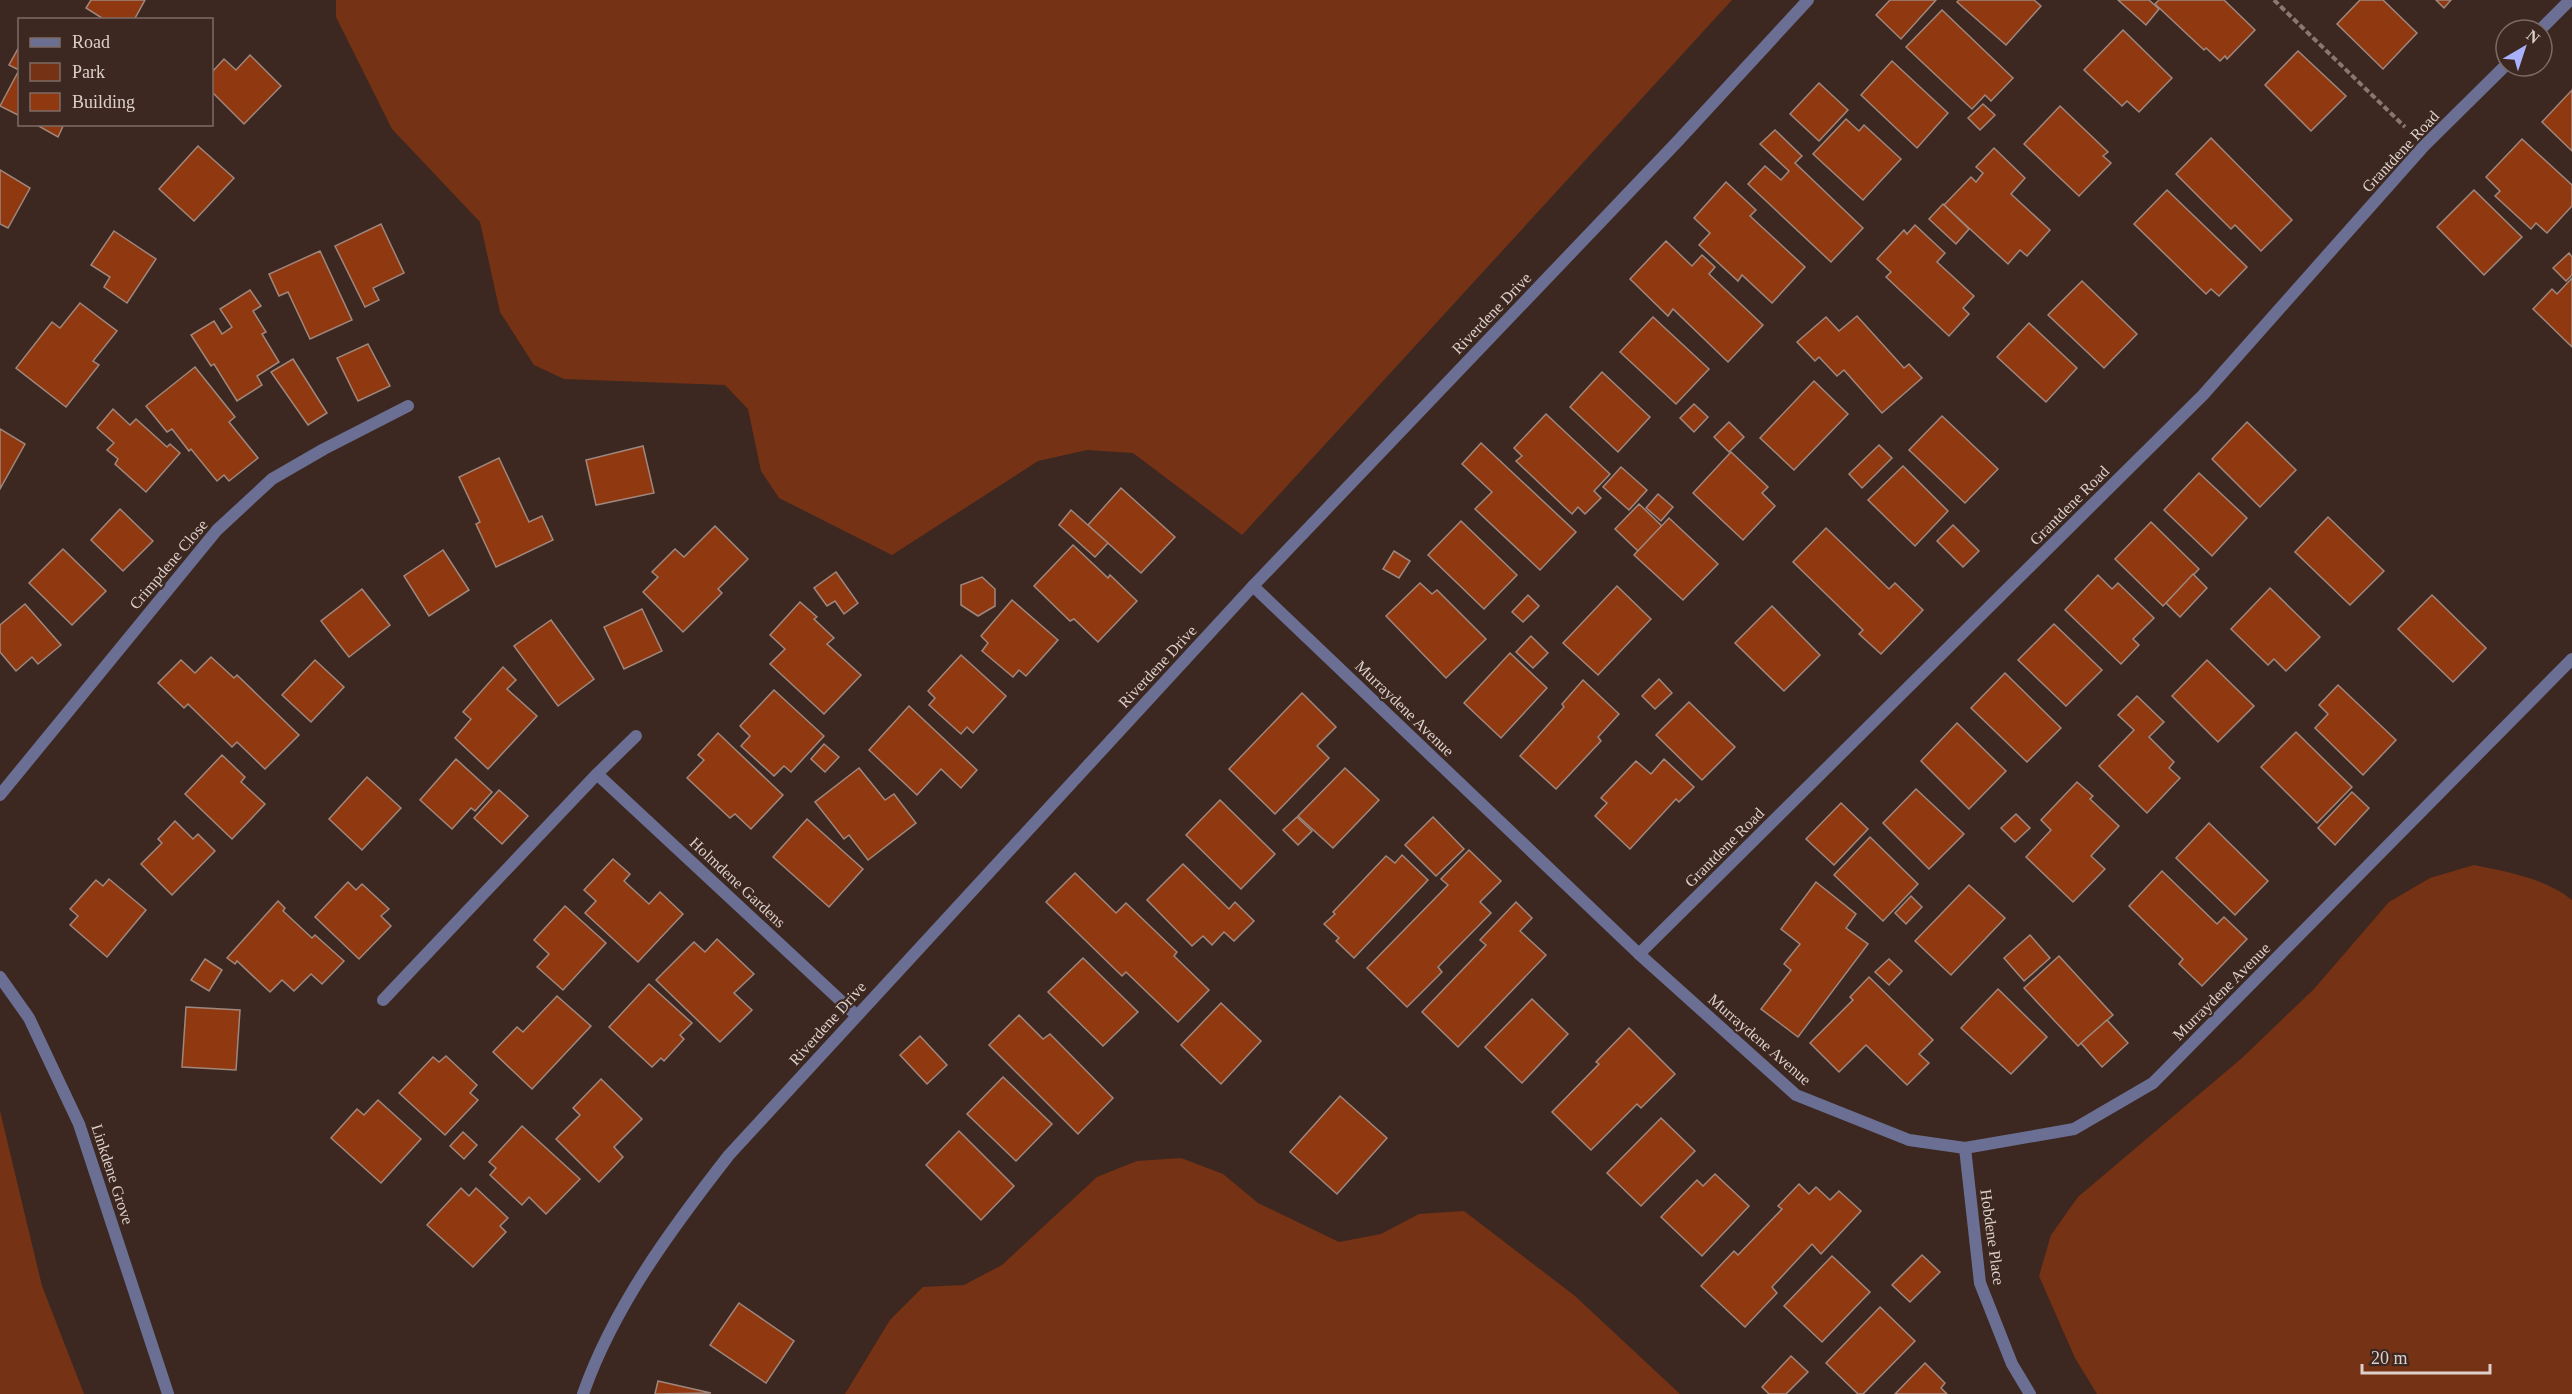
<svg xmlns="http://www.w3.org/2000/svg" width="2572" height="1394" viewBox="0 0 2572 1394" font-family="'Times New Roman',serif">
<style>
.green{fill:#763215}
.building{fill:#903911;stroke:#9f877d;stroke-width:1.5}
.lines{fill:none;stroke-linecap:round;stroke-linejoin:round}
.path{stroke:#897872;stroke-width:4;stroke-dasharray:6 3;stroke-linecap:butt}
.street{stroke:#6b6f94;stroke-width:12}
.labels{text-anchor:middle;stroke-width:4.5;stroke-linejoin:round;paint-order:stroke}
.street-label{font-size:16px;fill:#ddd0cb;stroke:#3c2820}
</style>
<rect width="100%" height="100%" fill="#3c2820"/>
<g class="green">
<polygon points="336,0 1732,0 1242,535 1133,453 1087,450 1038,461 892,555 779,498 761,471 748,409 725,385 564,379 534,365 500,312 480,222 392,129 336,17"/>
<path d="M2474 865C2507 872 2545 878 2572 900V1394H2097L2075 1358 2039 1276 2051 1235 2078 1197 2242 1058 2314 989 2389 902 2430 878Z"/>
<polygon points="0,1111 42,1286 84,1394 0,1394"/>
<polygon points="1181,1158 1223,1174 1258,1203 1339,1242 1381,1234 1419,1214 1464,1211 1575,1296 1680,1394 845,1394 890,1320 923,1287 964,1285 1002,1265 1097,1177 1137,1161"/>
</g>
<g class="building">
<polygon points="91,0 145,0 134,20 105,20 86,8"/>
<polygon points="1890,0 1936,0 1901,39 1876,15"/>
<polygon points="1959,0 2034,0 2041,6 2006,45 1957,2"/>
<polygon points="2118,0 2149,0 2159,9 2146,25"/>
<polygon points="2159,0 2224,0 2255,30 2227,59 2225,56 2220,61 2206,48 2204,50 2155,4"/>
<polygon points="2360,0 2383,0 2417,33 2383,69 2337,24"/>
<polygon points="2436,0 2451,0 2444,8"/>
<polygon points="1942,10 2013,78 1991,101 1985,95 1972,109 1906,47"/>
<polygon points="2123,30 2172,78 2139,112 2127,101 2122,106 2084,70"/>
<polygon points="20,45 20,116 0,106 19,70 9,65"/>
<polygon points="2298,51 2346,96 2311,131 2265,85"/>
<polygon points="250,55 281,86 244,124 212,92 212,72 224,59 236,70"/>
<polygon points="1892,61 1948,113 1917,148 1861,95"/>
<polygon points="1819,83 1848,110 1819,141 1790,114"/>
<polygon points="2572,90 2572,151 2542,122"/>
<polygon points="1983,104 1995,115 1980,130 1968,118"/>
<polygon points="2060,106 2108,152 2103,156 2111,163 2079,196 2024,144"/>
<polygon points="1846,119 1859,131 1864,125 1901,159 1863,200 1813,154"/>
<polygon points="35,124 64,124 58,137"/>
<polygon points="1775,130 1802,156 1795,163 1863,228 1831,262 1748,184 1765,166 1781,180 1789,171 1760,144"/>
<polygon points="2211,138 2292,220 2261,251 2235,225 2231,229 2176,174"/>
<polygon points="2522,139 2572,185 2572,206 2547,233 2536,223 2531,229 2495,196 2500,191 2486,177"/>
<polygon points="198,146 234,178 194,221 159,189"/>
<polygon points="1994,148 2025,178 2011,194 2050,230 2027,256 2020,250 2008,264 1944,205 1971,177 1976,182 1983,173 1976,167"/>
<polygon points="0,170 30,188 8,228 0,224"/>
<polygon points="1726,182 1756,210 1750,216 1805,267 1772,303 1742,275 1738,281 1699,245 1710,233 1694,218"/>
<polygon points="2167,190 2247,267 2219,296 2211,289 2206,294 2134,224"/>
<polygon points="2474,190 2522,237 2484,275 2437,227"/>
<polygon points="1943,204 1969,229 1956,244 1929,219"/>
<polygon points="381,224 404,273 373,288 379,300 365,307 335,246"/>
<polygon points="1915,225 1945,253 1937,262 1974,296 1963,308 1969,314 1949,336 1886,277 1891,272 1877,259 1904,230 1907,234"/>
<polygon points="114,231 156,259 127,303 104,287 110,277 91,265"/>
<polygon points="1666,241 1692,266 1702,255 1715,267 1709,274 1763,325 1728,362 1673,309 1668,316 1630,279"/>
<polygon points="320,251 352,320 310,339 288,292 279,296 269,274"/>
<polygon points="2569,253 2572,257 2572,275 2566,281 2553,268"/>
<polygon points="2572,278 2572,347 2533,309 2552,289 2557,294"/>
<polygon points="2082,281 2137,334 2104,368 2048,315"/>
<polygon points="250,290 261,306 253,311 266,332 262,334 279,362 257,376 262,385 237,401 214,364 211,366 191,335 214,321 222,334 232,327 220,309"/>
<polygon points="80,303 117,331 93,361 99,365 66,407 16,368 52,322 60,328"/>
<polygon points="1857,316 1904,368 1909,364 1922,378 1882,413 1844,370 1837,376 1819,357 1815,361 1797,342 1826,317 1839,331"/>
<polygon points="1653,317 1709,369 1676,404 1620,352"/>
<polygon points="2029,323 2077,368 2046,402 1997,357"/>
<polygon points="368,344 390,386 358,401 337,358"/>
<polygon points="293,359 327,413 308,425 271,372"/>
<polygon points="195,367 235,417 229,422 258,458 229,481 224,475 217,481 191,449 189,451 172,429 167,432 146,406"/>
<polygon points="1602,372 1650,417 1618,452 1570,407"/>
<polygon points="1814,381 1848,414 1794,470 1760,438"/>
<polygon points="1694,404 1708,417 1694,432 1680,418"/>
<polygon points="113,409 130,425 136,419 167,447 170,444 180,453 146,492 115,464 118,459 107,450 114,443 97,428"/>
<polygon points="1546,414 1610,474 1594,491 1601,498 1585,514 1578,507 1572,514 1516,461 1522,456 1514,448"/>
<polygon points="1942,416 1998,469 1965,503 1909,450"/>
<polygon points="1729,422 1744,437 1729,452 1714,437"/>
<polygon points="2247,422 2296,470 2260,507 2212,459"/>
<polygon points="0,429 25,444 0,489"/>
<polygon points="1481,443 1576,532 1540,570 1475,509 1492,492 1462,464"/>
<polygon points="1879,445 1892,458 1862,488 1849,474"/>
<polygon points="643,446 654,493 596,505 586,460"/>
<polygon points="1731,452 1768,487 1762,493 1775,506 1743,540 1693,493"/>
<polygon points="499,458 529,522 542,516 553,540 496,567 476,524 480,522 459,477"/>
<polygon points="1903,466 1948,511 1915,546 1868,500"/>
<polygon points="1621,467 1647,490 1629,510 1603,487"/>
<polygon points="2199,473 2247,518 2212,556 2164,510"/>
<polygon points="1121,488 1175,537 1141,573 1088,525"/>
<polygon points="1658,494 1673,507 1661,521 1646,508"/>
<polygon points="1639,504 1662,526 1638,551 1615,529"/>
<polygon points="120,509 153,541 123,571 91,540"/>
<polygon points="1071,510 1108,543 1095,557 1059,525"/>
<polygon points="2328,517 2384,571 2350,605 2295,552"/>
<polygon points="1669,518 1718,564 1683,600 1634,555"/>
<polygon points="1461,521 1517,575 1484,609 1428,555"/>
<polygon points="2151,522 2199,569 2163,606 2115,559"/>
<polygon points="1953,525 1979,551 1963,567 1937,541"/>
<polygon points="715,526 748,559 718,589 722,593 683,632 643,592 658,577 652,572 675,549 684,557"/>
<polygon points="1826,528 1889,589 1895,583 1923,610 1881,654 1859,634 1863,630 1793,562"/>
<polygon points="1073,545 1108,578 1110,575 1137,601 1098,642 1074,619 1070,621 1034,586"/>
<polygon points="63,549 106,591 72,625 29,583"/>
<polygon points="443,550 469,590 429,616 404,576"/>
<polygon points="1394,551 1410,561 1399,578 1383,569"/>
<polygon points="836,572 858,603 844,614 835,601 827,606 814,588"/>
<polygon points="2193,574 2207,588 2180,617 2166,603"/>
<polygon points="2098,575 2112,589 2118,583 2154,618 2133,639 2139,645 2121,664 2065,610"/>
<polygon points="982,577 995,589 995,606 978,616 961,605 961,585"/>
<polygon points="1420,583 1432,594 1437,590 1486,639 1446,678 1386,616"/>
<polygon points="1617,586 1651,619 1598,675 1563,643"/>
<polygon points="2270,588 2320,637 2286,671 2274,659 2268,665 2231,629"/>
<polygon points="362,589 390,625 349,657 321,621"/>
<polygon points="1528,595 1539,606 1523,622 1512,612"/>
<polygon points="2432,595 2486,648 2453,682 2398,629"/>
<polygon points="1012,600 1058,640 1026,676 1019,670 1013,677 982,651 988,643 981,636"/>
<polygon points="800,602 817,617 814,619 834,638 827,644 861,675 824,714 770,664 785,649 770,635"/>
<polygon points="25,604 61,645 38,664 32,657 16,671 0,652 0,625"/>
<polygon points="1772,606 1820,655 1784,691 1735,643"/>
<polygon points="642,609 662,651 624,669 604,627"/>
<polygon points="551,620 594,679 558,706 514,646"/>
<polygon points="2054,624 2102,670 2066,706 2018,660"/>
<polygon points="1531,636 1548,653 1533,668 1516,652"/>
<polygon points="1510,653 1547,688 1501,738 1464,703"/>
<polygon points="961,655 1006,696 973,733 967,727 961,734 929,705 935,698 928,691"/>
<polygon points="211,657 234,678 237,675 299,735 265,769 237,742 232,747 188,704 184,708 158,683 181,660 195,673"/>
<polygon points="315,660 344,687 311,722 282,695"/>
<polygon points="2207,660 2254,706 2218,742 2172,696"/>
<polygon points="503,667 516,680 507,689 537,716 488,769 455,738 471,719 463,712"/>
<polygon points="2005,673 2061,728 2027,762 1971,708"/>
<polygon points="1659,679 1672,693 1655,709 1642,696"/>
<polygon points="1583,680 1619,714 1598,737 1601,741 1556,789 1520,756 1564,707 1562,704"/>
<polygon points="2338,685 2396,740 2363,775 2315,728 2328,714 2319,705"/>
<polygon points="774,690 824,736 791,772 784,766 774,776 741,746 750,736 740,726"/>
<polygon points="1302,693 1336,727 1317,746 1329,758 1275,814 1229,769"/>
<polygon points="2137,696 2164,722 2149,737 2174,762 2169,768 2180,778 2147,813 2099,766 2134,730 2118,715"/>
<polygon points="1689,702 1735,747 1702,780 1656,735"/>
<polygon points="909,706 977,770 961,788 941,769 917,795 869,750"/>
<polygon points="1957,723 2006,771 1969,809 1921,761"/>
<polygon points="2296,732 2352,787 2317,823 2261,767"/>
<polygon points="718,733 783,795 751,829 735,814 730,818 687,778 704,760 698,755"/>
<polygon points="824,744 839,757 825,772 811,759"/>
<polygon points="222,755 245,777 241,782 265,804 232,839 185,794"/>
<polygon points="456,759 492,792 475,811 471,808 452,829 420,800"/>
<polygon points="1664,759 1694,787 1679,802 1676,799 1630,849 1595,816 1607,803 1601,798 1636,761 1651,774"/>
<polygon points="859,768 885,800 894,794 916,823 868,860 849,835 844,839 815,802"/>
<polygon points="1345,768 1379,800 1333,848 1298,816"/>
<polygon points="367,777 401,808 362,850 329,819"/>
<polygon points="2077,782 2093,796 2090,799 2119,826 2091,856 2105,869 2073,902 2026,857 2051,830 2041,820"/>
<polygon points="1916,789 1964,834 1929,869 1883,823"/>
<polygon points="499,790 528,816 502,844 474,818"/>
<polygon points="2352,792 2369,808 2335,845 2318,828"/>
<polygon points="1220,800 1275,854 1241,889 1186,835"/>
<polygon points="1841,803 1868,829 1834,865 1806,839"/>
<polygon points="2016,814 2030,828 2015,842 2001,828"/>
<polygon points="1297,817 1312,831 1298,845 1283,830"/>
<polygon points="1433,817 1464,849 1436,876 1405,845"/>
<polygon points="807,819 863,869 829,907 773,857"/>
<polygon points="175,821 193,839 198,834 215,851 172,895 141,864 162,843 158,839"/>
<polygon points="2209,823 2268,881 2235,915 2176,858"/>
<polygon points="1870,837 1918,884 1883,921 1834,875"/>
<polygon points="1469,850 1501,881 1480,902 1491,913 1438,967 1442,972 1407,1007 1367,968 1448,885 1441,879"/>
<polygon points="1402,855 1428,880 1354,958 1336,941 1339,938 1324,924 1335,914 1333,912 1386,856 1395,863"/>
<polygon points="613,859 630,874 624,881 649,904 660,892 683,914 638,962 585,913 596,901 584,890"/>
<polygon points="1183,864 1229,909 1235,902 1254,921 1234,941 1224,932 1212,945 1203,936 1192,946 1147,900"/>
<polygon points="2162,871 2217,924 2224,917 2247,939 2202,986 2179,964 2183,959 2129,906"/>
<polygon points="1075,873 1116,913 1126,903 1177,952 1174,956 1209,990 1178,1022 1126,972 1122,976 1046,902"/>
<polygon points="109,879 146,910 107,957 70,925 78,916 70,909 96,880 103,886"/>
<polygon points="348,882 356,890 362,884 389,909 381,916 391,926 359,959 315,917"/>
<polygon points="1816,882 1856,914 1846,928 1868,944 1798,1037 1761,1009 1791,970 1784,964 1800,944 1781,929"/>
<polygon points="1969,885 2005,918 1951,975 1915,941"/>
<polygon points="1911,896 1922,907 1906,924 1895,913"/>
<polygon points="278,901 285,908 283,911 312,938 315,935 344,961 322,984 311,974 294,991 282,980 270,992 237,961 235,964 227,958"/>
<polygon points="1516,902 1532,918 1520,931 1546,955 1458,1047 1422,1012 1486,945 1480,940"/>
<polygon points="565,906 606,943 563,990 537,967 549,954 534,940"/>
<polygon points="2030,935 2050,958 2024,981 2004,958"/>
<polygon points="717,939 754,974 734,993 752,1010 720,1042 656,980 694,942 705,952"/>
<polygon points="2059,956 2113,1015 2078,1046 2024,988"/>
<polygon points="1083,958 1138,1012 1103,1046 1048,992"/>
<polygon points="205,959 222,970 209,991 191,980"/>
<polygon points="1889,959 1902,971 1889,985 1875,972"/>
<polygon points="1869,977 1933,1040 1919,1054 1929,1063 1907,1085 1866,1045 1839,1072 1810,1043 1853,1000 1850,997"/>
<polygon points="649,984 692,1023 680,1035 684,1039 664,1061 661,1058 652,1067 609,1027"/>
<polygon points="1998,989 2047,1037 2011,1074 1961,1028"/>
<polygon points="557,996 591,1026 532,1089 493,1052 517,1027 523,1032"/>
<polygon points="1532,999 1568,1034 1522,1083 1485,1047"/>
<polygon points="1221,1003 1261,1041 1221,1084 1181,1045"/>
<polygon points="186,1007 240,1010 236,1070 182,1067"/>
<polygon points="1019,1015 1043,1039 1050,1034 1113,1098 1078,1134 989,1045"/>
<polygon points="2107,1020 2128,1043 2102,1067 2081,1043"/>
<polygon points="1629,1028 1675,1074 1641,1108 1637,1104 1591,1150 1552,1112 1599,1064 1596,1062"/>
<polygon points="920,1036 947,1065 927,1084 900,1055"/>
<polygon points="446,1056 477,1085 470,1093 478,1100 445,1135 399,1093 433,1057 439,1062"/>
<polygon points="1003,1077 1052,1124 1016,1161 967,1114"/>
<polygon points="601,1079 642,1119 614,1147 623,1157 599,1182 556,1139 580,1115 573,1108"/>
<polygon points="1340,1096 1387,1138 1337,1194 1290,1152"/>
<polygon points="378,1100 421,1139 381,1183 331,1138 357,1109 364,1115"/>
<polygon points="1661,1118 1695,1151 1641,1206 1607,1173"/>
<polygon points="522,1126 580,1179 546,1214 529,1197 522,1205 490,1175 496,1168 489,1162"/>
<polygon points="959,1131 1014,1186 981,1220 926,1165"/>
<polygon points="463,1132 477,1145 464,1159 450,1146"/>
<polygon points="1715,1174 1749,1206 1702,1256 1661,1217 1697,1180 1703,1186"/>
<polygon points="1799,1184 1809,1194 1816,1187 1830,1200 1839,1191 1861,1211 1821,1254 1812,1244 1772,1287 1777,1293 1745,1327 1701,1286 1734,1251 1738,1255 1782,1209 1778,1206"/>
<polygon points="461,1188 469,1196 476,1188 508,1218 500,1226 506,1232 473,1267 427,1225"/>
<polygon points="1922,1255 1940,1272 1910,1302 1892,1285"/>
<polygon points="1832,1256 1870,1292 1822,1342 1784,1306"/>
<polygon points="739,1303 794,1341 766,1383 710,1345"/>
<polygon points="1880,1307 1915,1341 1863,1394 1858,1394 1826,1363"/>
<polygon points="1791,1356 1808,1372 1786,1394 1769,1394 1762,1387"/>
<polygon points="1925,1363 1945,1383 1941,1388 1947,1394 1895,1394"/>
<polygon points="658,1381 711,1393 655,1394"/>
</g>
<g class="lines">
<polyline class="path" points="2274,0 2405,127"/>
<g class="street">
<polyline points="2540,30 2570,0"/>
<polyline points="1253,586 1639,954 1796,1095 1909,1140 1965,1148 2074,1129 2153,1083 2572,659"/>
<polyline points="597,774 856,1015"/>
<polyline points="0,795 217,530 272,479 324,449 408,406"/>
<polyline points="1639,954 2203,395 2424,146 2506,65"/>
<polyline points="0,977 29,1018 79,1124 168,1394"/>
<polyline points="383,1000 597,774 636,736"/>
<polyline points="1965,1148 1980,1283 2012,1364 2030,1394"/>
<path d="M583 1394C614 1306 672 1228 729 1155L1253 586 1677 142 1808 0"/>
</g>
</g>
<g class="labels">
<g class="street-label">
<text transform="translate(2400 151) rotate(-47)" y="6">Grantdene Road</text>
<text transform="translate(1491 313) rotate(-46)" y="6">Riverdene Drive</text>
<text transform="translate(2069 505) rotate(-45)" y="6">Grantdene Road</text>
<text transform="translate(168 564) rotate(-50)" y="6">Crimpdene Close</text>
<text transform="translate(1157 666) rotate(-47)" y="6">Riverdene Drive</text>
<text transform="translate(1405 708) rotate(44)" y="6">Murraydene Avenue</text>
<text transform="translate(1724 847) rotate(-45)" y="6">Grantdene Road</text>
<text transform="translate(738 882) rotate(43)" y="6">Holmdene Gardens</text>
<text transform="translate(2221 991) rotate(-45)" y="6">Murraydene Avenue</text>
<text transform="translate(827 1023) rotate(-48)" y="6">Riverdene Drive</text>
<text transform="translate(1760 1039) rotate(41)" y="6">Murraydene Avenue</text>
<text transform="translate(113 1174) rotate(72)" y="6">Linkdene Grove</text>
<text transform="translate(1993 1237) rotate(82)" y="6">Hobdene Place</text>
</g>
</g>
<rect x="18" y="18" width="195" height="108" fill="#3c2820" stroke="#7c6b64" stroke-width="1.5"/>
<rect x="30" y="38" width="30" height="9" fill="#6b6f94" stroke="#7c6b64" stroke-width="1.5"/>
<text x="72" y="48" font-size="18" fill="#ddd0cb">Road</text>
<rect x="30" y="63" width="30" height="18" fill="#763215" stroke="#7c6b64" stroke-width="1.5"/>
<text x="72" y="78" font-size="18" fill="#ddd0cb">Park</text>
<rect x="30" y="93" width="30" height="18" fill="#903911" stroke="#7c6b64" stroke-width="1.5"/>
<text x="72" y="108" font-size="18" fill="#ddd0cb">Building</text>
<g transform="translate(2524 48) rotate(39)"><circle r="28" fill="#3c2820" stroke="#7c6b64" stroke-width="1.5"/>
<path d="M0-4.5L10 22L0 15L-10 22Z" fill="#a9b0fc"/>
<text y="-9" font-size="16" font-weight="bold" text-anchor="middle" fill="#ddd0cb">N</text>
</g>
<path d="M2362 1364v9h128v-9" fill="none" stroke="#ddd0cb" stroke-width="3"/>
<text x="2371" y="1364" font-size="18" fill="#ddd0cb" stroke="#3c2820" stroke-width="4.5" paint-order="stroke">20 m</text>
</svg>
